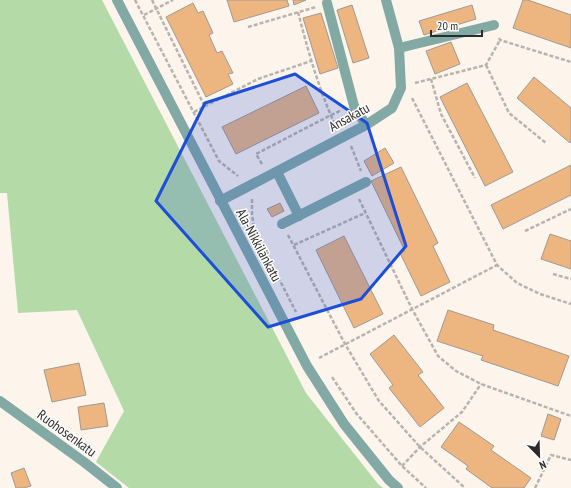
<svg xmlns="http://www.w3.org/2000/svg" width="571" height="488" viewBox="0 0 571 488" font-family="'PT Sans Narrow',sans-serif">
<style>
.green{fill:#b3daa7}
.building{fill:#edb681;stroke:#a19992}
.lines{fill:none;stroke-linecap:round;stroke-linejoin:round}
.path{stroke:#bab3ad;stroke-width:2.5;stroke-dasharray:4 2;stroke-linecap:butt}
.lane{stroke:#82a9a3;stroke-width:10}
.street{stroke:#82a9a3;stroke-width:10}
.marked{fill:#1d4ed8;fill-opacity:0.2;stroke:#1d4ed8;stroke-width:3;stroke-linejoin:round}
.labels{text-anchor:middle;stroke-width:3;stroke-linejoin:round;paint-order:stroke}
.street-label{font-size:14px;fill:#2d2a27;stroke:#fff}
</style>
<rect width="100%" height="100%" fill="#fdf4ec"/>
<polygon class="green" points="0,0 102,0 306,393 378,484 383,488 129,488 96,462 124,411 77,310 18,313 7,193 0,193"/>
<g class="building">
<polygon points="227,0 287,0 289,6 234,22"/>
<polygon points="293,0 306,0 294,5"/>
<polygon points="523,0 528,0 571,15 571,48 513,28"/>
<polygon points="193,3 198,13 203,11 213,33 209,35 217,53 222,51 233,73 228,74 233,84 206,97 166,17"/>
<polygon points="352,5 369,58 353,63 337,10"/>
<polygon points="472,5 476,19 424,35 419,21"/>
<polygon points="321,13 338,68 320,74 303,18"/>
<polygon points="451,42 460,64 435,74 426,51"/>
<polygon points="534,77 571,108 571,141 570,143 517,98"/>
<polygon points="467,83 513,172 485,186 440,97"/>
<polygon points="306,86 319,113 236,154 222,127"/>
<polygon points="385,148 394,163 372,176 364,161"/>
<polygon points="571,165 571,195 503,229 491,205"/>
<polygon points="401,167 438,243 433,246 450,282 421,296 400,253 405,251 371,181"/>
<polygon points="280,203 284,211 272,217 267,209"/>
<polygon points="550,234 571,241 571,269 541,259"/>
<polygon points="344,236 383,314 354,328 316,250"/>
<polygon points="448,310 494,325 493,330 569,356 558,386 481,360 483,356 437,341"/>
<polygon points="394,335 423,372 418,375 444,408 420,427 389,388 393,385 370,354"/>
<polygon points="79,363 86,395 52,402 44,370"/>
<polygon points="104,403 108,426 81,430 78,407"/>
<polygon points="548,414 561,419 554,440 541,436"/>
<polygon points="459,422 494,446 491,450 531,478 524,488 492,488 466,469 468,466 441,447"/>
<polygon points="24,468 31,486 24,488 16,488 11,473"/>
</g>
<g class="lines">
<g class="path">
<polyline points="135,0 219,161 238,176"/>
<polyline points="152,0 205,107"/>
<path d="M298 12C308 51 319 90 336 127"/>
<polyline points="144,15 173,0"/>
<polyline points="248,27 316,7"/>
<polyline points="499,38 500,40 571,62"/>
<polyline points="486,65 509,113 546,143"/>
<polyline points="431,79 441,114 475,178"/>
<polyline points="415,83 486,65 500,40"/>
<polyline points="412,98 497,265 517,283 540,294 571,304"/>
<polyline points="194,112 258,79 311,61"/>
<polyline points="351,146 361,171"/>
<polyline points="262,164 256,154 331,115 342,110"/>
<polyline points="252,199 252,215 255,232 296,312"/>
<polyline points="359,199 412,309 438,356 456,371 481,384 571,416"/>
<polyline points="525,231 571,209"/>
<polyline points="288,235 345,344 379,401 420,447 465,488"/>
<polyline points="294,245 365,213"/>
<polyline points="553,274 571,279"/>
<polyline points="319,358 497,265"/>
<polyline points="332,377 356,413 402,466 426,488"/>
<polyline points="402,466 420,447 462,412 481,384"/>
<polyline points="535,488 551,455 571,460"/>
</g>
<g class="lane">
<polyline points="327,3 354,106 366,125"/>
<polyline points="399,48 494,25"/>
<polyline points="277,172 299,216"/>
<polyline points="282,224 366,182"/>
</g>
<g class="street">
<polyline points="117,0 307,366 344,424 389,480 398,488"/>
<polyline points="220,201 366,125 392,108 401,88 399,48 386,0"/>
<polyline points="0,401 84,462 117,488"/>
</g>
</g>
<path class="marked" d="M295 74 367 123 406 246 361 299 268 327 156 201 205 103Z"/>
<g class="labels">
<g class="street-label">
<text transform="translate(349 117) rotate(-29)" y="5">Ansakatu</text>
<text transform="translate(259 245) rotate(62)" y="5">Ala-Nikkilänkatu</text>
<text transform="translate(67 433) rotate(36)" y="5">Ruohosenkatu</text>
</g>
</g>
<g transform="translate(539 456) rotate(157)" stroke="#ffffff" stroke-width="3" paint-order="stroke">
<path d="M0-3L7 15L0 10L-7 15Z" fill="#2d2a27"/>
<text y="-6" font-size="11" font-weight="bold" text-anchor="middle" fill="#2d2a27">N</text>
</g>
<path d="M431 30v6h51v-6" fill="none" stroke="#2d2a27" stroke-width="2"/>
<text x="437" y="30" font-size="12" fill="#2d2a27" stroke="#ffffff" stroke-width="3" paint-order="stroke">20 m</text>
</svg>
